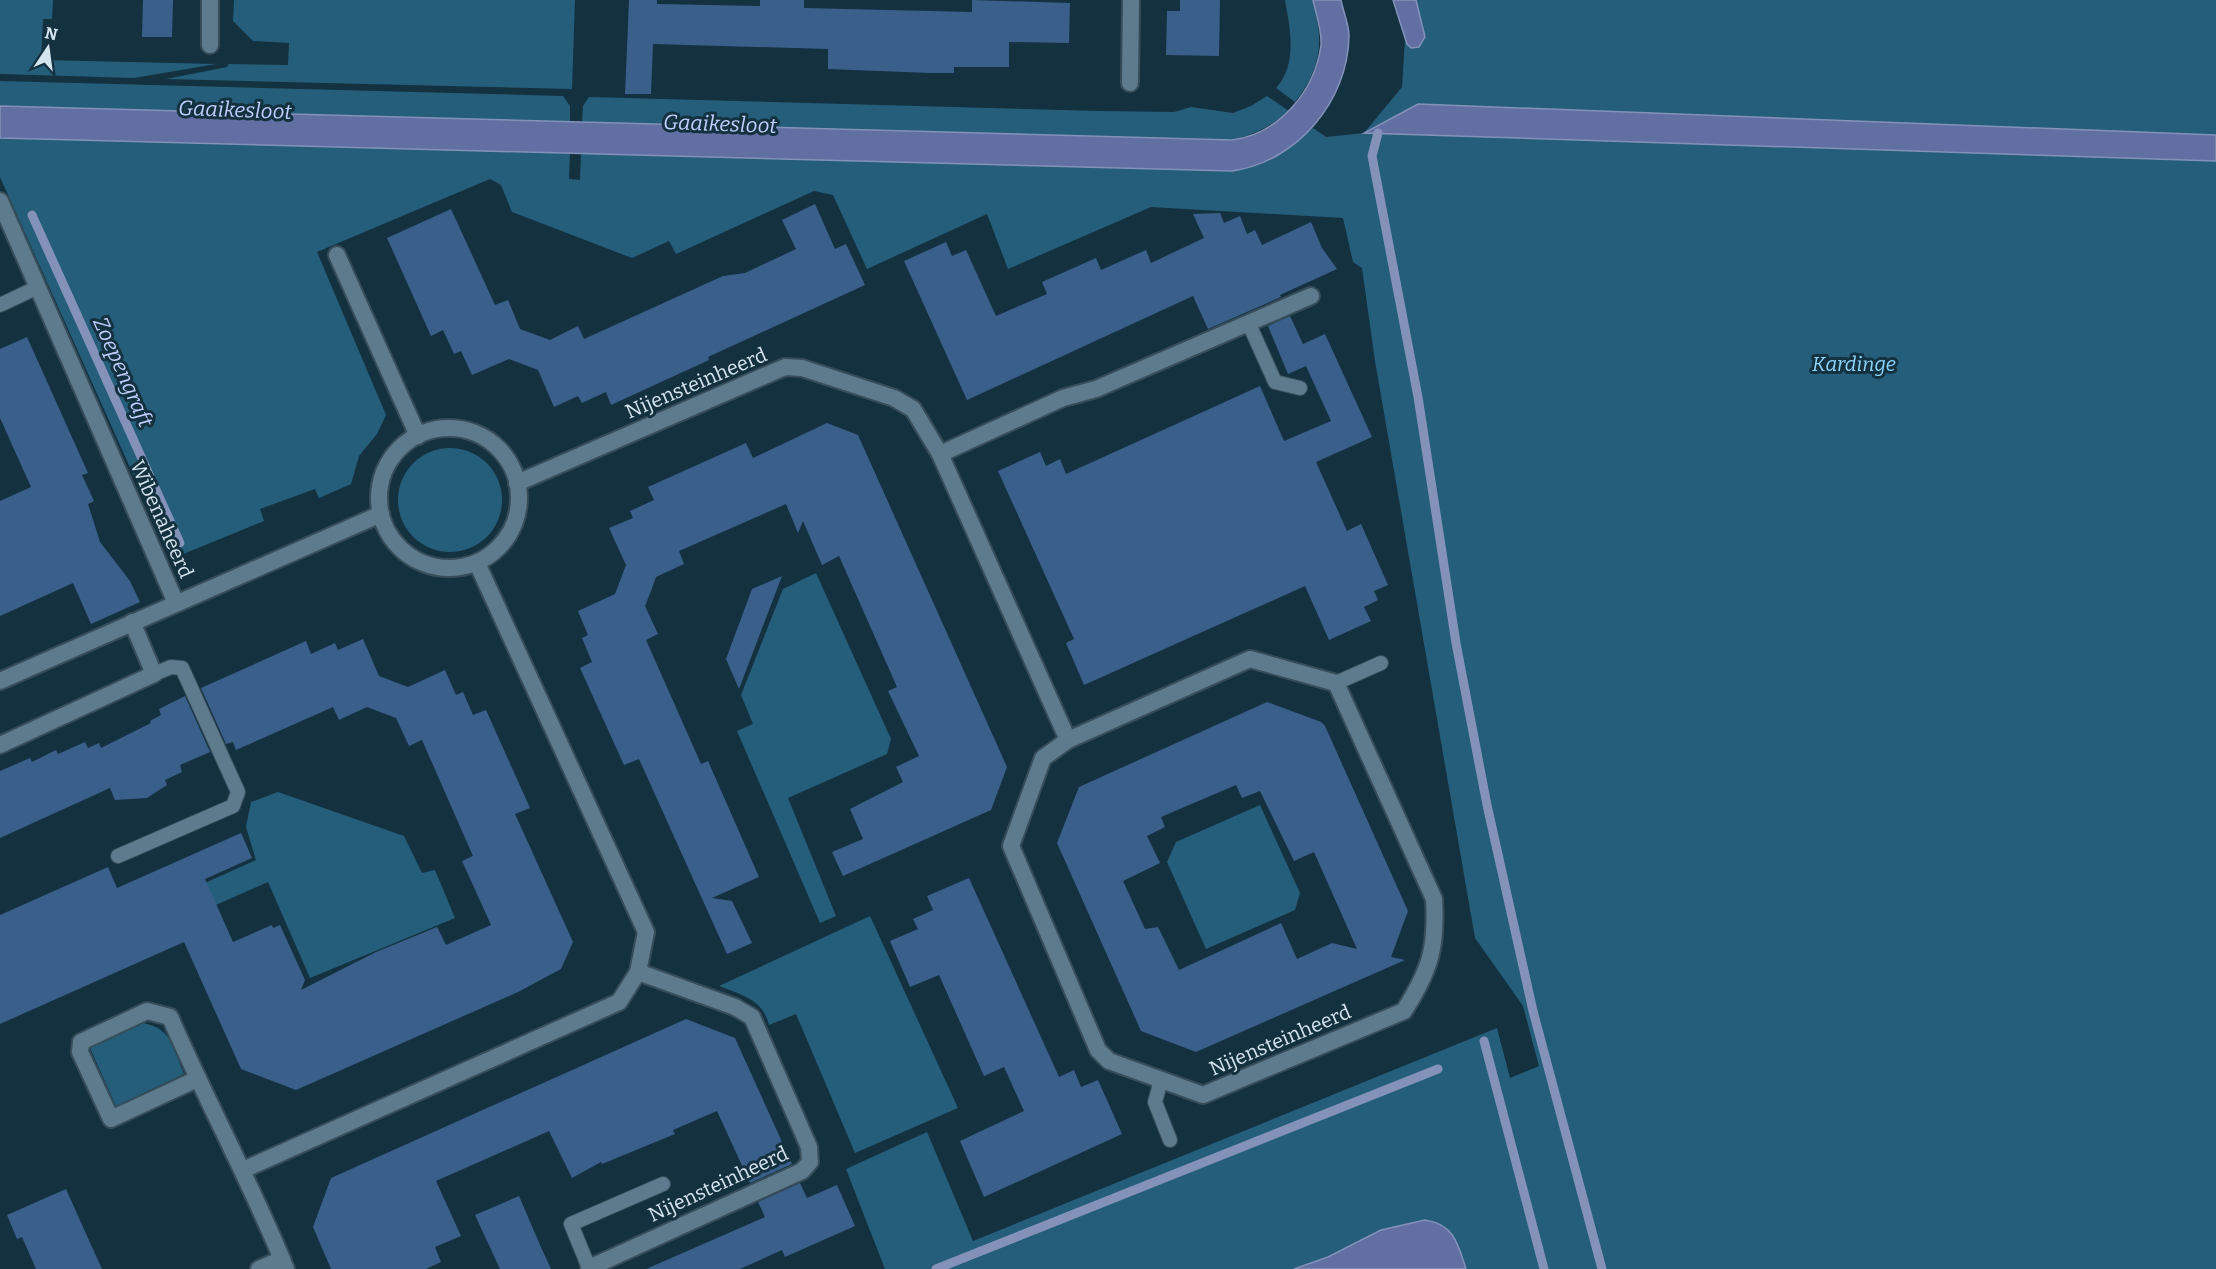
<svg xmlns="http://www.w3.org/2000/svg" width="2216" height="1269" viewBox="0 0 2216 1269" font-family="Bitter,serif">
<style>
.green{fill:#255e7a;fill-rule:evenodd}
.water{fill:#616fa2;stroke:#8492b9;stroke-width:1.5}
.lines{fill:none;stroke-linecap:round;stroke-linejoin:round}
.stream{stroke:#8492b9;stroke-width:9}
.building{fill:#3a5f8a;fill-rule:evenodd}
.service-casing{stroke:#374d5a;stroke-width:16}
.minor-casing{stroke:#374d5a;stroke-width:20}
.service{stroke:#5d7b8c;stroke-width:14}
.minor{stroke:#5d7b8c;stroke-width:16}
.labels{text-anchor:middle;stroke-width:6;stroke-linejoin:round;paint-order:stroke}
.park-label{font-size:20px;font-style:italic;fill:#8ed5fc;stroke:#143140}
.street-label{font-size:20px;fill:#d5e5ef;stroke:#143140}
.water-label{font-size:21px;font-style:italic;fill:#c1cffe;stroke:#143140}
</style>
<rect width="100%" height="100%" fill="#143140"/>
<g class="green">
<polygon points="0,0 53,0 52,19 43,19 41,60 216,64 134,78 0,74"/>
<polygon points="234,0 575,0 572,89 166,79 227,67 229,64 288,65 289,43 253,41 233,21"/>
<path d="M1285 0H1313C1323 41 1323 67 1295 102L1276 88C1298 64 1290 29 1285 0Z"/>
<path d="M1416 0H2216V1269H885L846 1169 927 1132 973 1241 1497 1028 1510 1078 1539 1066 1523 1006 1475 938 1375 361 1362 268 1353 262 1343 218 1151 207 1008 269 987 214 867 269 833 195 814 191 676 254 669 241 632 258 512 212 501 185 490 179 317 252 386 415 377 434 359 456 351 484 319 498 315 489 260 509 264 521 171 559 0 177V138L570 152 569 179 580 180 581 152 1232 171C1264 167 1289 149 1313 128L1326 137 1364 133 1402 87 1405 40 1407 44 1424 41ZM1418 104 1441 105 1446 135 1365 133Z"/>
<polygon points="0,81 563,96 570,106 570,122 0,106"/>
<path d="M1267 96 1289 111C1267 129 1248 139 1219 141L582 123 583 106 589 97 1098 111 1174 112 1191 107 1233 113 1251 106Z"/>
<circle cx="450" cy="500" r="52"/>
<polygon points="816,573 891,739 887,754 788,798 836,916 820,923 737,731 753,724 741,695 783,589"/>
<polygon points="278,792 404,836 422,873 435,870 455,918 310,978 268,882 157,931 147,909 256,860 246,827 251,802"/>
<polygon points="1260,805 1300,893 1295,910 1206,949 1167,862 1176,842"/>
<path d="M870 916 958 1108 855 1153 796 1014 769 1025C763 999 741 995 719 986Z"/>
<path d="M143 1023C172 1028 174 1050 184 1074L116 1106 90 1048Z"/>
</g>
<g class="water">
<path d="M1313 0H1341C1343 11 1349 24 1349 36 1348 101 1297 162 1232 171L0 138V106L1232 140C1279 134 1315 91 1321 45 1322 30 1316 14 1313 0Z"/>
<polygon points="1393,0 1416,0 1425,37 1419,47 1411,48 1407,44"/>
<polygon points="1418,104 2216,135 2216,161 1364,133"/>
<path d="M1425 1220C1454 1224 1458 1244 1466 1269H1294L1328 1257 1381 1230Z"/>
</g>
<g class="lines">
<g class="stream">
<polyline points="1378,133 1372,156 1418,397 1456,643 1487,805 1533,1011 1602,1269"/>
<polyline points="32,215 180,543"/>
<polyline points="1484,1041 1544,1269"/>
<polyline points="936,1269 1438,1069"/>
</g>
</g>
<g class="building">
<polygon points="143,0 173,0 172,37 142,37"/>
<polygon points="629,0 657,0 657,4 760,6 760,0 804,0 804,8 972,12 972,0 1070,3 1069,43 1009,42 1009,67 954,67 954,73 930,73 828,69 828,49 653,44 651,94 625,94"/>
<polygon points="1180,0 1220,0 1219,56 1166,55 1167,11 1180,11"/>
<polygon points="815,204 835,249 846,244 865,285 708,357 709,360 611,405 606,392 582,403 578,396 554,407 538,370 509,359 472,375 461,351 454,354 443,330 431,336 387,238 451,209 495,305 508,300 520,329 550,340 578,326 584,339 723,276 745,273 796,249 782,220"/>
<polygon points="1220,213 1224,223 1240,216 1247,234 1255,230 1262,245 1311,222 1322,248 1337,269 1280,295 1281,297 1208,329 1193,296 967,400 904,261 946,242 952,256 966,250 996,316 1047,294 1042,282 1096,258 1101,270 1146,250 1151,263 1204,238 1193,214"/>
<polygon points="1290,316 1303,344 1325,334 1372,437 1316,462 1347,531 1361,524 1388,585 1374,591 1378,600 1364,607 1371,621 1329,640 1305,586 1084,685 1066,643 1074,639 998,471 1040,452 1046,466 1060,459 1066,474 1260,386 1284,441 1331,421 1306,366 1288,374 1268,326"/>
<polygon points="27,337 88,473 82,475 94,501 88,504 100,542 130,581 140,602 91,624 73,583 0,616 0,501 31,487 0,418 0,349"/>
<polygon points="827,423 858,435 1007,767 991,810 843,876 832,852 863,839 850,809 903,782 896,767 919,756 888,691 897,687 839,556 822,565 803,521 798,533 786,504 679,551 684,564 656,577 651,591 645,606 658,634 646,640 701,764 708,761 759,877 712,898 732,901 752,943 727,954 639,759 624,765 580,668 592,662 582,638 588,635 578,611 615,594 626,565 609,528 633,518 630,511 654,500 648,487 746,443 753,458"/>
<polygon points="782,576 739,689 726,659 752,589"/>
<polygon points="363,639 379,676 408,687 445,670 456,695 463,692 473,715 486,710 530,808 515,814 573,942 561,969 518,992 296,1090 241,1069 184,942 0,1024 0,915 108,867 117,888 241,833 252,858 205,879 233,942 272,925 273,928 280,925 305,980 301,990 376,952 437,927 446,945 491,925 462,861 473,856 422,740 409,746 396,718 367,707 339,720 333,707 236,750 233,742 226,744 201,688 306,641 311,654 335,643 338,650"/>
<polygon points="185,696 210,752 180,765 182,772 165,780 167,785 147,798 115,800 110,788 0,838 0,771 30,758 32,762 56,750 58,754 85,742 88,748 99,743 101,748 151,723 150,721 161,715 159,709"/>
<path d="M1267 702 1321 722 1325 726 1408 911 1391 957 1405 960 1196 1052 1141 1031 1057 843 1079 787ZM1236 785 1242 798 1260 791 1294 861 1314 852 1357 949 1332 943 1297 959 1281 923 1179 970 1158 927 1145 929 1123 881 1160 863 1147 836 1165 827 1161 817Z"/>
<polygon points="969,878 1059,1077 1074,1070 1081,1087 1098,1080 1122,1134 984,1197 960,1141 1024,1111 1004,1067 984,1076 939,975 910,987 890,941 918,929 913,919 933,910 927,896"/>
<polygon points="686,1019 735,1038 792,1164 750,1183 717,1111 673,1130 675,1134 602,1164 601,1162 572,1178 549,1131 436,1181 461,1236 435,1247 441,1262 426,1269 331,1269 313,1227 331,1178"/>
<polygon points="800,1183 807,1198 837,1185 855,1226 785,1257 782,1250 740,1269 646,1269 765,1217 758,1202"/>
<polygon points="66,1189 87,1236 102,1269 36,1269 22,1237 17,1239 7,1215"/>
<polygon points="519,1196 540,1245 551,1269 500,1269 475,1215"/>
</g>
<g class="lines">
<g class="service-casing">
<g id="service">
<polyline points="0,305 36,288"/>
<polyline points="1249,324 1275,382 1300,388"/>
<polyline points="1336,683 1381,663"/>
<polyline points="118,856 233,806 238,792 182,668 171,667 154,674"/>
<polyline points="1161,1080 1155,1102 1170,1140"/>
<polyline points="589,1268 571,1224 663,1184"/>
</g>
</g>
<g class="minor-casing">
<g id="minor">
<polyline points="210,45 210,0"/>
<polyline points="1130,83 1131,0"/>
<polyline points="0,201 176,603"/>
<polyline points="337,255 418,436"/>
<circle cx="449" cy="498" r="70"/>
<polyline points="940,454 1063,398 1096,389 1311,296"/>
<polyline points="517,483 785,367 802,368 894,398 913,409 940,454 1068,740"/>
<path d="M1250 659 1336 683 1434 899C1437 948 1430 970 1404 1011L1203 1095 1109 1061 1098 1050 1011 846 1043 758 1068 740Z"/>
<polyline points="0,681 381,514"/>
<polyline points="0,745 154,674 132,622"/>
<path d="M197 1079 111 1119 80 1052 81 1042 147 1011 170 1017C207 1102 251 1183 286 1269"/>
<polyline points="243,1170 619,1002 638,972 646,932 477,563"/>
<polyline points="589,1268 802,1171 810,1162 809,1147 752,1017 735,1007 638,972"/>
<polyline points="259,1269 282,1259"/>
</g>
</g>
<use href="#service" class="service"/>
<use href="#minor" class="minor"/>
</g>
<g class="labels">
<g class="park-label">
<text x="1854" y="371">Kardinge</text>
</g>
<g class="street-label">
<text transform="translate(696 383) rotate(-23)" y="7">Nijensteinheerd</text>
<text transform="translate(162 519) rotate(66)" y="7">Wibenaheerd</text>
<text transform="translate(1280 1040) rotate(-23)" y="7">Nijensteinheerd</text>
<text transform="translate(718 1184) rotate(-25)" y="7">Nijensteinheerd</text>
</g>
<g class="water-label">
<text transform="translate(235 110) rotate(2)" y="7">Gaaikesloot</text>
<text transform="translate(720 124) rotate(2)" y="7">Gaaikesloot</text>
<text transform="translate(123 372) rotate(66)" y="7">Zoepengraft</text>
</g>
</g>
<g transform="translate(48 48) rotate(13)" stroke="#143140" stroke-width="4.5" paint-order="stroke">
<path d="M0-4.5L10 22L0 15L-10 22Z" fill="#d5e5ef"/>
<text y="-9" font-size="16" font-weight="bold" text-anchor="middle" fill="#d5e5ef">N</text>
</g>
</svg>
